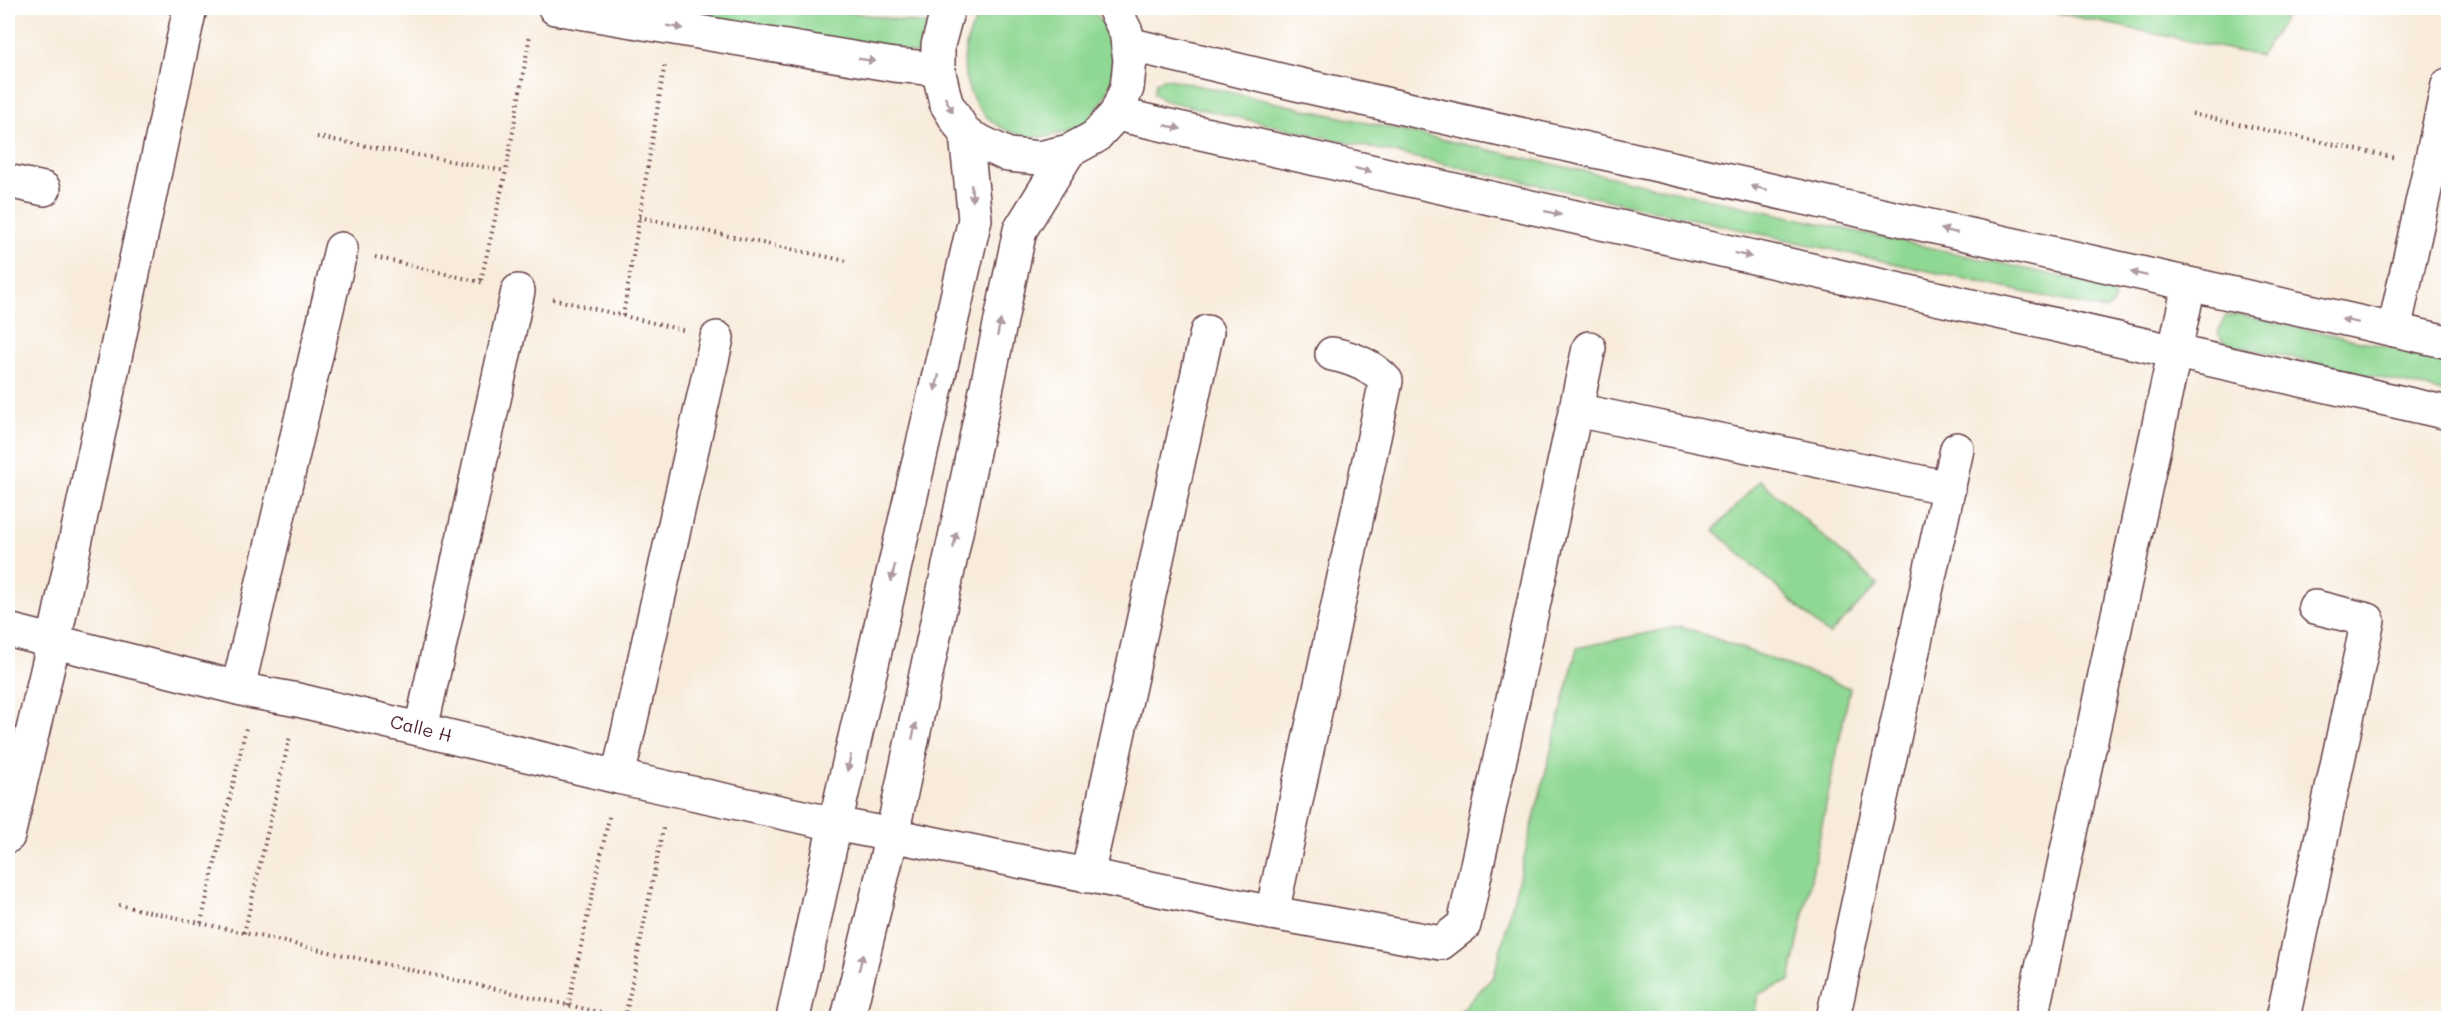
<svg xmlns="http://www.w3.org/2000/svg" width="2456" height="1026" viewBox="0 0 2456 1026" font-family="Mali,sans-serif">
<style>
.green{fill:#8fd893;stroke:#6c7c5f;stroke-width:1.5}
.lines{fill:none;stroke-linecap:round;stroke-linejoin:round}
.pedestrian-casing{stroke:#643e45;stroke-width:36}
.minor-casing{stroke:#643e45;stroke-width:36}
.tertiary-casing{stroke:#643e45;stroke-width:36}
.path{stroke:#643e45;stroke-width:4;stroke-dasharray:1.5 4.5;stroke-linecap:butt}
.pedestrian{stroke:#fff;stroke-width:33}
.minor{stroke:#fff;stroke-width:33}
.tertiary{stroke:#fff;stroke-width:33}
.oneway{fill:#ae9aa0}
.labels{text-anchor:middle;stroke-width:6;stroke-linejoin:round;paint-order:stroke}
.street-label{font-size:18px;fill:#4a1f2b;stroke:#fff}
</style>
<rect width="100%" height="100%" fill="#fff"/>
<filter id="ink" filterUnits="userSpaceOnUse"><feTurbulence type="fractalNoise" baseFrequency=".0167" numOctaves="2"/><feDisplacementMap in="SourceGraphic" scale="12" xChannelSelector="R" yChannelSelector="G"/><feConvolveMatrix kernelMatrix="1 2 1 2 8 2 1 2 1" color-interpolation-filters="sRGB"/></filter>
<filter id="wash" filterUnits="userSpaceOnUse"><feTurbulence type="fractalNoise" baseFrequency=".008" numOctaves="4" result="noise"/><feDisplacementMap in="SourceGraphic" scale="24" xChannelSelector="R" yChannelSelector="G"/><feGaussianBlur stdDeviation="1.35" result="paint"/><feColorMatrix in="noise" values="0 0 0 0 0 0 0 0 0 0 0 0 0 0 0 0 0 1.4 0 .05"/><feComposite in="paint" operator="in"/></filter>
<g filter="url(#wash)">
<rect width="100%" height="100%" fill="#f8ebda"/>
<g class="green">
<polygon points="641,8 824,8 930,25 927,50 918,54"/>
<path d="M986 8H1089C1109 24 1115 48 1113 73 1111 88 1104 102 1094 113 1085 124 1073 131 1059 134 982 154 934 66 986 8Z"/>
<polygon points="2034,8 2292,8 2260,56"/>
<polygon points="1162,79 1169,79 2103,286 2112,293 2115,299 2112,305 2105,310 1327,138 1163,100 1154,93 1156,83"/>
<polygon points="2237,314 2448,360 2448,393 2233,345 2222,340 2218,333 2225,317"/>
<polygon points="1760,480 1878,585 1829,635 1714,530"/>
<polygon points="1681,626 1850,688 1790,981 1758,994 1754,1018 1454,1018 1494,976 1577,648"/>
</g>
</g>
<g filter="url(#ink)">
<g class="lines">
<g class="pedestrian-casing">
<polyline id="pedestrian" points="8,181 44,189"/>
</g>
<g class="minor-casing">
<g id="minor">
<polyline points="2394,330 2448,85"/>
<polyline points="1576,410 1949,488"/>
<polyline points="8,630 254,692 298,700 618,777 835,824"/>
<polyline points="238,688 341,249"/>
<polyline points="421,729 518,291"/>
<polyline points="618,777 717,338"/>
<polyline points="892,835 1272,913 1441,943 1464,925 1589,348"/>
<polyline points="8,836 54,641 190,8"/>
<polyline points="1087,876 1207,332"/>
<path d="M1272 913 1386 381C1371 365 1353 358 1332 354"/>
<polyline points="1833,1018 1957,449"/>
<polyline points="2031,1018 2189,285"/>
<polyline points="2283,1018 2368,620 2315,607"/>
</g>
</g>
<g class="tertiary-casing">
<g id="tertiary">
<polyline points="555,8 894,65 938,69"/>
<polyline points="948,8 938,45 938,69 946,103 966,135 1008,155 1039,158 1069,151 1095,137 1116,114 1127,88 1130,60 1126,32 1114,8"/>
<polyline points="1128,44 1305,86 2448,342"/>
<polyline points="1116,114 2448,413"/>
<polyline points="835,824 892,835"/>
<polyline points="793,1018 835,824 975,219 966,135"/>
<polyline points="848,1018 892,835 1020,230 1069,151"/>
</g>
</g>
<g class="path">
<polyline points="2192,114 2396,158"/>
<polyline points="317,137 506,171"/>
<polyline points="639,217 847,261"/>
<polyline points="375,257 484,283"/>
<polyline points="481,280 506,171 530,35"/>
<polyline points="553,299 683,330"/>
<polyline points="623,316 665,63"/>
<polyline points="119,905 626,1018"/>
<polyline points="201,923 246,728"/>
<polyline points="244,933 290,736"/>
<polyline points="568,1006 610,813"/>
<polyline points="886,1015 901,1018"/>
<polyline points="625,1018 664,824"/>
</g>
<use href="#pedestrian" class="pedestrian"/>
<use href="#minor" class="minor"/>
<use href="#tertiary" class="tertiary"/>
</g>
<defs><path id="oneway-solid" d="M-6-.8H1V-3.2L6.5 0L1 3.2V.8H-6Z" transform="scale(1.5)"/></defs>
<g class="oneway">
<use href="#oneway-solid" transform="translate(675 27) rotate(9)"/>
<use href="#oneway-solid" transform="translate(867 60) rotate(9)"/>
<use href="#oneway-solid" transform="translate(949 105) rotate(63)"/>
<use href="#oneway-solid" transform="translate(1173 127) rotate(13)"/>
<use href="#oneway-solid" transform="translate(1363 170) rotate(13)"/>
<use href="#oneway-solid" transform="translate(1759 188) rotate(-167)"/>
<use href="#oneway-solid" transform="translate(972 193) rotate(84)"/>
<use href="#oneway-solid" transform="translate(1553 213) rotate(13)"/>
<use href="#oneway-solid" transform="translate(1949 231) rotate(-167)"/>
<use href="#oneway-solid" transform="translate(1743 255) rotate(13)"/>
<use href="#oneway-solid" transform="translate(2139 274) rotate(-167)"/>
<use href="#oneway-solid" transform="translate(2350 321) rotate(-168)"/>
<use href="#oneway-solid" transform="translate(999 328) rotate(-78)"/>
<use href="#oneway-solid" transform="translate(937 383) rotate(103)"/>
<use href="#oneway-solid" transform="translate(955 540) rotate(-78)"/>
<use href="#oneway-solid" transform="translate(893 573) rotate(103)"/>
<use href="#oneway-solid" transform="translate(914 731) rotate(-78)"/>
<use href="#oneway-solid" transform="translate(849 763) rotate(103)"/>
<use href="#oneway-solid" transform="translate(861 962) rotate(-76)"/>
</g>
</g>
<g class="labels">
<g class="street-label">
<text transform="translate(421 729) rotate(14)" y="6">Calle H</text>
</g>
</g>
<rect width="2456" height="1026" fill="none" stroke="#fff" stroke-width="30"/>
</svg>
